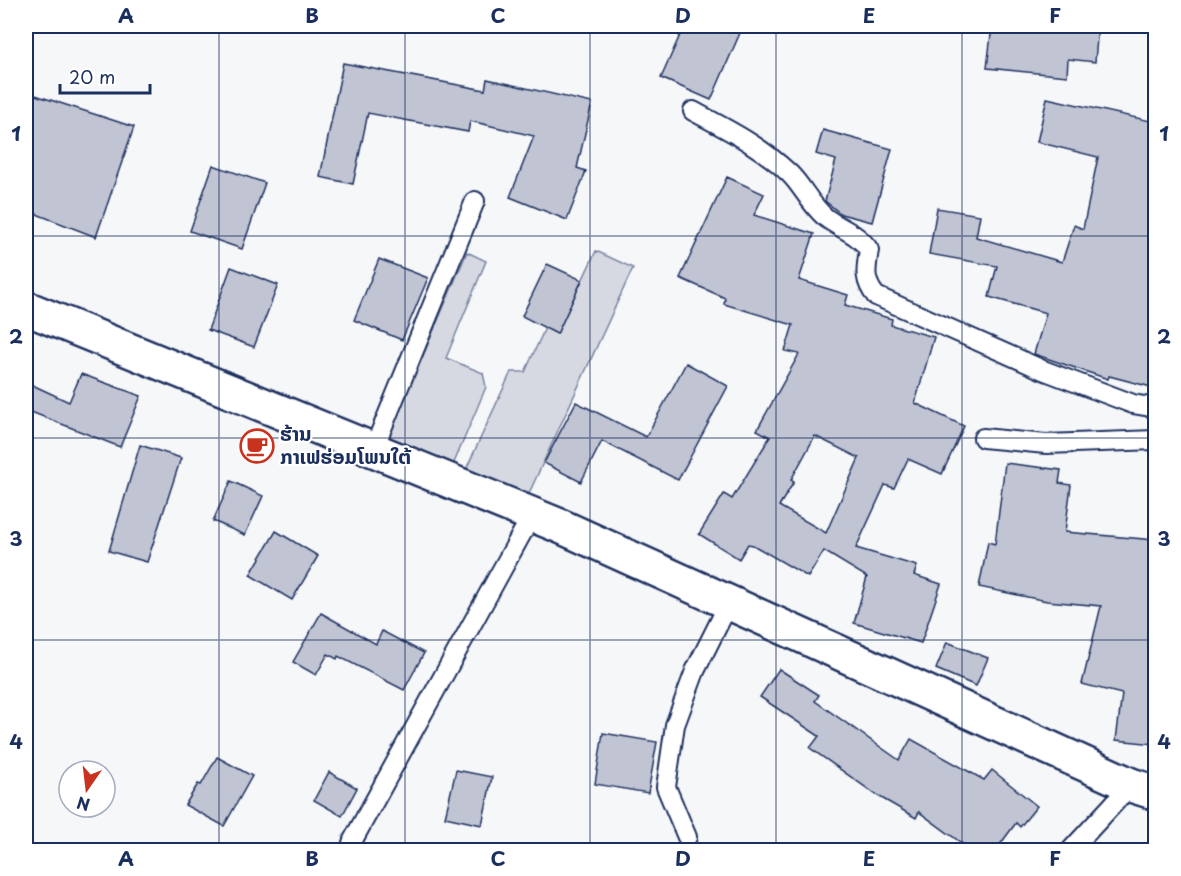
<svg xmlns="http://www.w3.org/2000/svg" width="1181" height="876" viewBox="0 0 1181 876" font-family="'Playpen Sans','Noto Sans Lao',sans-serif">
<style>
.green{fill:#d6d9e2;stroke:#7884a0;stroke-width:1.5}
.building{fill:#c0c4d3;stroke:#1b2f5e;stroke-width:1.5;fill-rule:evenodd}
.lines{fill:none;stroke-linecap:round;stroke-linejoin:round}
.lane-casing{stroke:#1b2f5e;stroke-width:22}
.street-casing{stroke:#1b2f5e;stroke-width:38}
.lane{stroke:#fff;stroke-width:18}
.street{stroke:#fff;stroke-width:33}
.grid{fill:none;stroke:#1b2f5e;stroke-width:1.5;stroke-opacity:0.55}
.labels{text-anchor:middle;stroke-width:4.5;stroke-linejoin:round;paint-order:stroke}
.poi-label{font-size:20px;font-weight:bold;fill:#1b2f5e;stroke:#fff;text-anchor:start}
.neatline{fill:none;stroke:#1b2f5e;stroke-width:2}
.grid-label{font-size:20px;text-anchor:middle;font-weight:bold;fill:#1b2f5e}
</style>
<rect width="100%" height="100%" fill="#f6f7f9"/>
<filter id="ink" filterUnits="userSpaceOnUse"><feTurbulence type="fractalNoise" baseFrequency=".0167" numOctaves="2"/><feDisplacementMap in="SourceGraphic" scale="12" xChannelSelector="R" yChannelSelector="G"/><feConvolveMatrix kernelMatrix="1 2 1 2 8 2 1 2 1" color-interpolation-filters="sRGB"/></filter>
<g filter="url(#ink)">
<g class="green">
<polygon points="596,251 633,268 524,504 463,476 511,372 525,372 545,328 557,334"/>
<polygon points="467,252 486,261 446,358 483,373 486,387 451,470 386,443"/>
</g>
<g class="building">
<polygon points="684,26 743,26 711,100 661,78"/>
<polygon points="992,26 1098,26 1095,62 1068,59 1067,76 987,68"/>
<polygon points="343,63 485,90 487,79 592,103 577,168 586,171 567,220 510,197 534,136 470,121 468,132 368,113 353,184 320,177"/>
<polygon points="26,92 134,127 96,237 26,210"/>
<polygon points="1047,98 1155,122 1155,388 1109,376 1108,379 1034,354 1046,313 989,297 997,266 929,254 937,208 980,215 976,237 1062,262 1074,225 1083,229 1098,157 1037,142"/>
<polygon points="823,130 892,149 872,222 841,214 825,201 836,160 816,154"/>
<polygon points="213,165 265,183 242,249 190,231"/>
<path d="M727 177 764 194 754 215 814 234 799 280 848 295 845 305 892 319 891 325 934 337 915 403 964 426 942 474 908 459 894 488 885 485 856 548 917 566 914 575 941 584 921 643 854 623 867 577 824 551 808 577 753 545 748 544 739 559 699 534 724 494 732 499 770 437 757 430 799 354 785 351 793 325 724 304 725 298 680 278ZM815 436 859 458 826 533 779 506 794 482 791 480Z"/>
<polygon points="379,259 428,278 402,340 354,320"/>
<polygon points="547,264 582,280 557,334 522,316"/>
<polygon points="231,267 278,285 254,347 208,330"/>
<polygon points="686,363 728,386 678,480 602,441 581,482 544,463 576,402 646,437"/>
<polygon points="81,374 141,396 120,447 26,410 26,382 69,402"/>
<polygon points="140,445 181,458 147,562 109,551"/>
<polygon points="1005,463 1061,470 1059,483 1071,485 1065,532 1155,540 1155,744 1116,740 1122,694 1082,684 1101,606 1047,601 979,587 988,542 995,544"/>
<polygon points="231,481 263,496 245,535 213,521"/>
<polygon points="276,531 318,556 292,600 250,575"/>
<polygon points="321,613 376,644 382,631 424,653 404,690 338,656 337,659 328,654 316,675 293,662"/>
<polygon points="947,642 988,658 976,686 936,669"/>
<polygon points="779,669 819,695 815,701 899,760 911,739 984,780 992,770 1037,806 1020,827 1016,823 996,850 971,850 919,812 916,818 878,796 810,748 819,736 760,697"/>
<polygon points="603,733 657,742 648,793 595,784"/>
<polygon points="217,757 252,776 224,826 185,805 198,784 201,785"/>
<polygon points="456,770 492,777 482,825 445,817"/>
<polygon points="329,772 357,788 342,816 314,800"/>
</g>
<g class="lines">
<g class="lane-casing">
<g id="lane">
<path d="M693 111C727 129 761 146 790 174 803 187 810 204 825 217 840 229 858 233 869 250 866 269 863 280 876 296L1043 370 1133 404 1156 408"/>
<polyline points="983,438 1046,444 1156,440"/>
<polyline points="374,448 475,201"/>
<polyline points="687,837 666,787 675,725 695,671 729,603"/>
<polyline points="350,850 353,840 532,515"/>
<polyline points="1071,850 1131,785"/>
</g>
</g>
<g class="street-casing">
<polyline id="street" points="26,308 560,526 1131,785 1156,793"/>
</g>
<use href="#lane" class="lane"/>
<use href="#street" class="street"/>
</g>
</g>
<path class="grid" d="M219 26V850M405 26V850M590 26V850M776 26V850M962 26V850M26 236H1156M26 438H1156M26 640H1156"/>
<defs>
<g id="cafe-ring" transform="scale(1.725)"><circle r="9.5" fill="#fff" stroke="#c8321e" stroke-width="1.5"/><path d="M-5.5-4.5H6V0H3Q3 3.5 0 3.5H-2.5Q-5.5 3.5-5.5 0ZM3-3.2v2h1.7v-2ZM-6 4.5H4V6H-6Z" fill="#c8321e"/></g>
</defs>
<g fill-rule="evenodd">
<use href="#cafe-ring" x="257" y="446"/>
</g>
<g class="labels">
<g class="poi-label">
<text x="280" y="441">ຮ້ານ<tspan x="280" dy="23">ກາເຟຮ່ອມໂພນໃຕ້</tspan></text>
</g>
</g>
<rect width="1181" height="876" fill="none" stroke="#fff" stroke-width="66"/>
<g transform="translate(87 789) rotate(194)"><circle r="28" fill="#ffffff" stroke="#a4acbf" stroke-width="1.5"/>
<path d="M0-4.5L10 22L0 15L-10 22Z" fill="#c8321e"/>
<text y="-9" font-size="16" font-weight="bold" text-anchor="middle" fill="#1b2f5e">N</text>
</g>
<path d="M60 84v9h90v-9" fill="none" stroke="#1b2f5e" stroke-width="3"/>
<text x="69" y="84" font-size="18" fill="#1b2f5e" stroke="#ffffff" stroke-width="4.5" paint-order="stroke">20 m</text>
<rect x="33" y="33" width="1115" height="810" class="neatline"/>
<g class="grid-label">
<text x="126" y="23">A</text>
<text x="312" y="23">B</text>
<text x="498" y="23">C</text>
<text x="683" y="23">D</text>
<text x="869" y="23">E</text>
<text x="1055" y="23">F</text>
<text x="16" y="141">1</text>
<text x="1164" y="141">1</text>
<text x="16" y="344">2</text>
<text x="1164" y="344">2</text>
<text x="16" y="546">3</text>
<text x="1164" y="546">3</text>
<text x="16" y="749">4</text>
<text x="1164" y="749">4</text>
<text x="126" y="866">A</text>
<text x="312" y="866">B</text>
<text x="498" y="866">C</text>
<text x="683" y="866">D</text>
<text x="869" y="866">E</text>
<text x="1055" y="866">F</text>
</g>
</svg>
